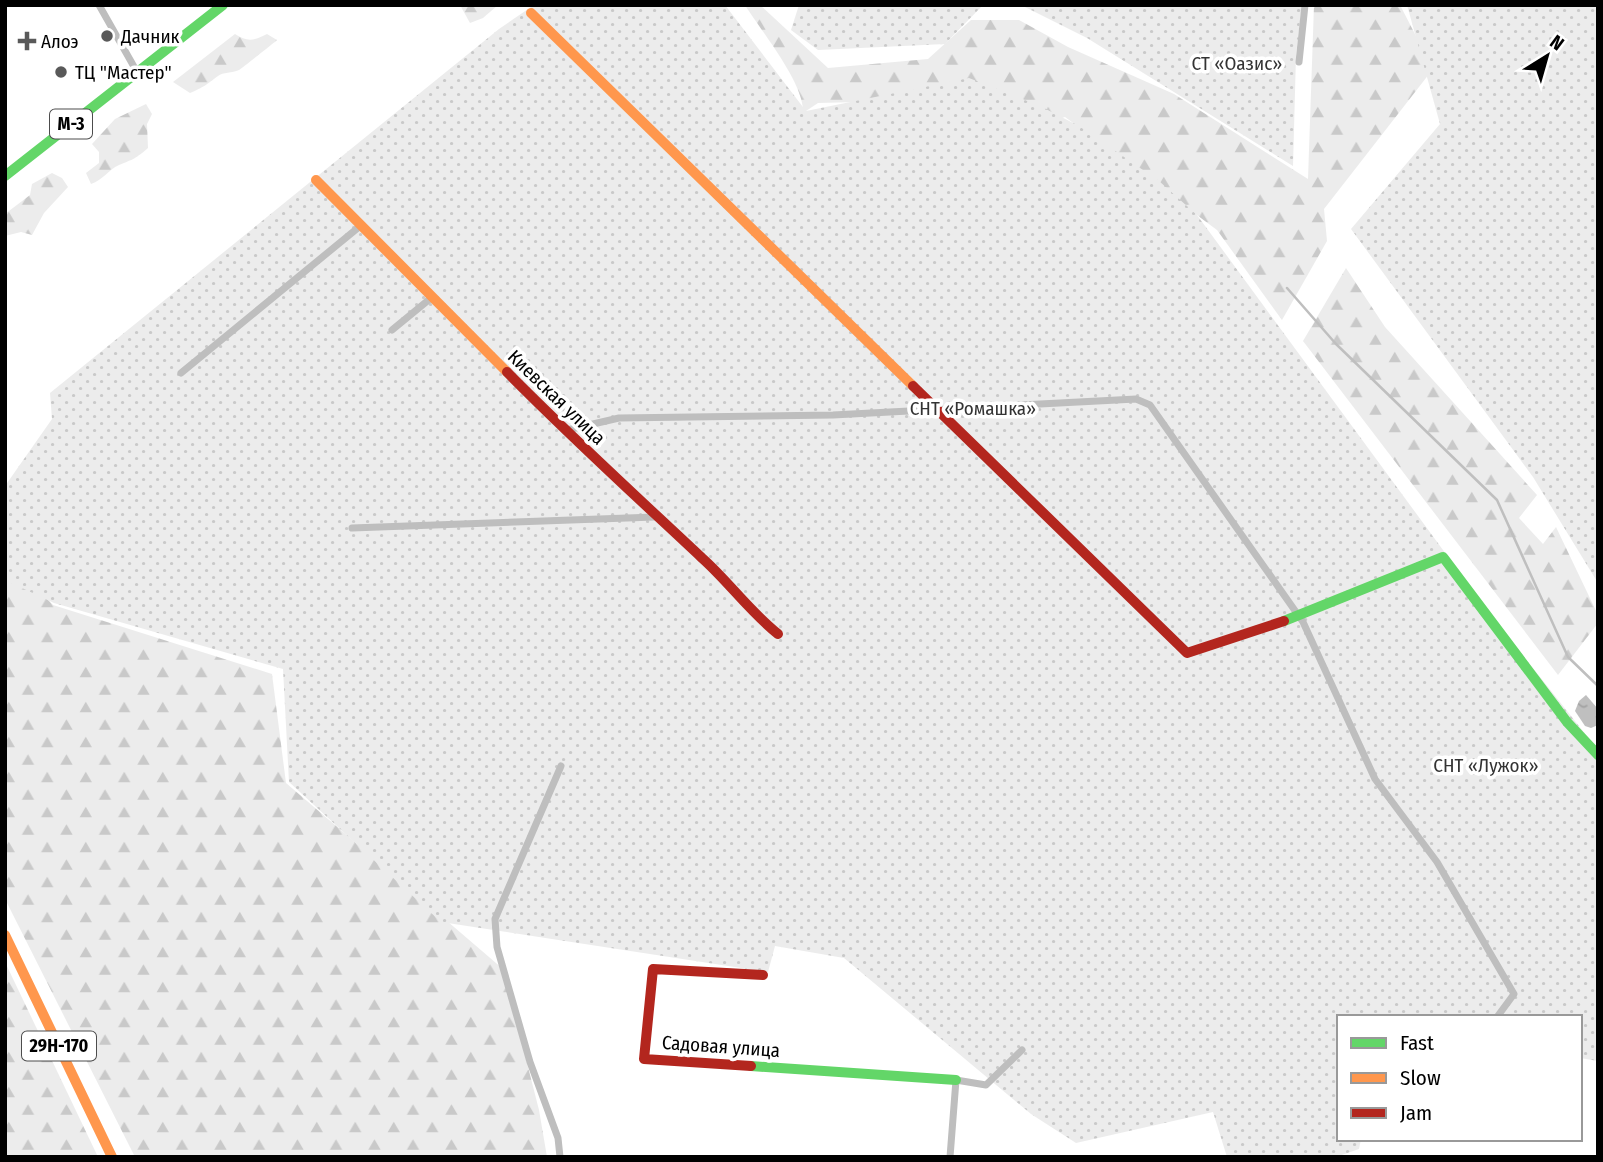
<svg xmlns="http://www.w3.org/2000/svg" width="1603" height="1162" viewBox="0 0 1603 1162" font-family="'Fira Sans Condensed',sans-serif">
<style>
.forest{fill:url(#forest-firs)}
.park{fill:url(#park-dots)}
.water{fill:url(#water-ripples)}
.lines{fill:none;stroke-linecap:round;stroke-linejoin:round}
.stream{stroke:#bfbfbf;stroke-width:2.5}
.street{stroke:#bebebe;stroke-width:7}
.fast{stroke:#63d668;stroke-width:10}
.slow{stroke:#ff974d;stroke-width:10}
.jam{stroke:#b3261e;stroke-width:10}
.poi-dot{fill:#595959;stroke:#fff;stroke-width:2.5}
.labels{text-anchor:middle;stroke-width:7;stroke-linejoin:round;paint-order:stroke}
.shield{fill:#fff;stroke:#4c4c4c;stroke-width:2}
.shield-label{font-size:18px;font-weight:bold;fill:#000}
.poi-label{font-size:19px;fill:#000;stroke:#fff;text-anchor:start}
.park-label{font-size:19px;fill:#333;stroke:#fff}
.street-label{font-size:19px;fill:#000;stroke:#fff}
</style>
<defs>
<pattern id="forest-firs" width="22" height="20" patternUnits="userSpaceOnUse" patternTransform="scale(1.75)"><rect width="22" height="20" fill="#ececec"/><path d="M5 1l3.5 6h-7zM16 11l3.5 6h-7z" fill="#c9c9c9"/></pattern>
<pattern id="park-dots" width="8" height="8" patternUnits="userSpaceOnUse" patternTransform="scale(1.75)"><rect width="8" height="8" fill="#ececec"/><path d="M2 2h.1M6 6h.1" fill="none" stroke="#c9c9c9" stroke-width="1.8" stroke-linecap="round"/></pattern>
<pattern id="water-ripples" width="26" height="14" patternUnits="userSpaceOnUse" patternTransform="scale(1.75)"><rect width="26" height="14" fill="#bfbfbf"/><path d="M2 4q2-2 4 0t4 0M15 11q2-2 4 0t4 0" fill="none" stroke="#a2a2a2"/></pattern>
</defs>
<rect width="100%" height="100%" fill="#fff"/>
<g class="forest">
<polygon points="460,5 498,5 483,18 470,23"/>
<path d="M745 5H760L828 68 928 59 971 20H1019L1068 47 1174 94 1308 179 1314 5H1400L1433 69 1324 209 1327 241 1282 320 1217 230 1065 117 1032 129 1017 98 818 103 803 113C805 84 761 31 745 5Z"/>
<path d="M235 34C247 42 254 41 267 34L277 40C274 43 242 68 239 70 232 73 223 72 218 76 206 85 204 87 190 93L173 82Z"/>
<path d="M146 104 152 114 147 124 148 148C135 159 134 159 119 165 108 170 103 180 91 184L86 173 99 163V152L92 144 115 119Z"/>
<polygon points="52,173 62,178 68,187 44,213 32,235 21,232 5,236 5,214 30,195 32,184"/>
<polygon points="1346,268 1385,327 1537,495 1519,518 1543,544 1556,527 1598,615 1598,623 1558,675 1303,341"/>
<polygon points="13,565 53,605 272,674 286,783 503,969 539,1110 547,1157 135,1157 5,899 5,568"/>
<polygon points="5,962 98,1157 5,1157"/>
</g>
<g class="park">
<polygon points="534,5 725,5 806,111 969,78 1040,106 1079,126 1159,181 1197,215 1490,614 1598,750 1598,1061 1580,1058 1580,1017 1339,1017 1339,1139 1361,1139 1359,1149 1336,1157 1227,1157 1213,1112 1076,1143 1031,1114 844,958 775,946 768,972 441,922 289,782 283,669 54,603 5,580 5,486 52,419 50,393 499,29"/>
<polygon points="799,5 983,5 945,44 818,50 791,30"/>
<polygon points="1021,5 1302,5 1296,55 1293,166 1087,38"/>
<polygon points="1407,5 1598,5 1598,583 1533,477 1351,229 1440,124"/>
</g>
<polygon class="water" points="1586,695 1598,709 1598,725 1591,728 1585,726 1575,711 1579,701"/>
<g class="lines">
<polyline class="stream" points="1287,288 1336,344 1497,500 1568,657 1598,686"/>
<g class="street">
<polyline points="99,5 137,72"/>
<polyline points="1299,62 1305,5"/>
<polyline points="392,330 431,298"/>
<polyline points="181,373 359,227"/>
<polyline points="567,430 619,418 833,415 1136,399 1150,405 1303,622 1375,779 1437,862 1514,994 1497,1017"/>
<polyline points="352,528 655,517"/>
<polyline points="560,1157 558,1138 530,1062 497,947 495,919 561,766"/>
<polyline points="950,1157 956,1080 986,1085 1022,1050"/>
</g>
<g class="fast">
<polyline points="5,176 223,5"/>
<polyline points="1284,621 1443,557 1567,722 1598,755"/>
<polyline points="751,1066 956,1080"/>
</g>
<g class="slow">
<polyline points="531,13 913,386"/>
<polyline points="316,180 507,372"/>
<polyline points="5,935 112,1157"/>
</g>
<g class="jam">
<path d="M507 372C570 436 636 496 702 558 729 582 749 611 778 634"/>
<polyline points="913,386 1187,653 1284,621"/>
<polyline points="751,1066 644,1059 653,969 763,975"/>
</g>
</g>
<g class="poi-dot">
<circle cx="107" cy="36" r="7"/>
<path d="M23.5 30.5h7v7h7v7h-7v7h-7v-7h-7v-7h7z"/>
<circle cx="61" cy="72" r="7"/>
</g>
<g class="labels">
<g class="shield">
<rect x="50" y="109.5" width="42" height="29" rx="5"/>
<rect x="22" y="1031.5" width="74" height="29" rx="5"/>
</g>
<g class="shield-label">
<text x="71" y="130">М-3</text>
<text x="59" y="1052">29Н-170</text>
</g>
<g class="poi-label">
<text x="121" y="43">Дачник</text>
<text x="41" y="48">Алоэ</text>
<text x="75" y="79">ТЦ "Мастер"</text>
</g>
<g class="park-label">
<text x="1237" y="70">СТ «Оазис»</text>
<text x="973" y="415">СНТ «Ромашка»</text>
<text x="1486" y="772">СНТ «Лужок»</text>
</g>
<g class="street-label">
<text transform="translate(557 397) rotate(44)" y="7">Киевская улица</text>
<text transform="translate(721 1046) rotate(4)" y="7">Садовая улица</text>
</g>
</g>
<rect width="1603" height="1162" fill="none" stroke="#000000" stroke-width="14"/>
<rect x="1337" y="1015" width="245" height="126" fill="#ffffff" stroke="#999999" stroke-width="2"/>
<rect x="1351" y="1038" width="35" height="10" fill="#63d668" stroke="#999999" stroke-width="2"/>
<text x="1400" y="1050" font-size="21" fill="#000000">Fast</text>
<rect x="1351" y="1073" width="35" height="10" fill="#ff974d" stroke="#999999" stroke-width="2"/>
<text x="1400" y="1085" font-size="21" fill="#000000">Slow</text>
<rect x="1351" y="1108" width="35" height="10" fill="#b3261e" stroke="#999999" stroke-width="2"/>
<text x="1400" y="1120" font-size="21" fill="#000000">Jam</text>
<g transform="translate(1547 56) rotate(37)" stroke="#ffffff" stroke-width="5" paint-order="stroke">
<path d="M0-5L12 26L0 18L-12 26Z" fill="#000000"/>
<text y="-10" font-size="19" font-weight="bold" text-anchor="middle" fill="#000000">N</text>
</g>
</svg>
